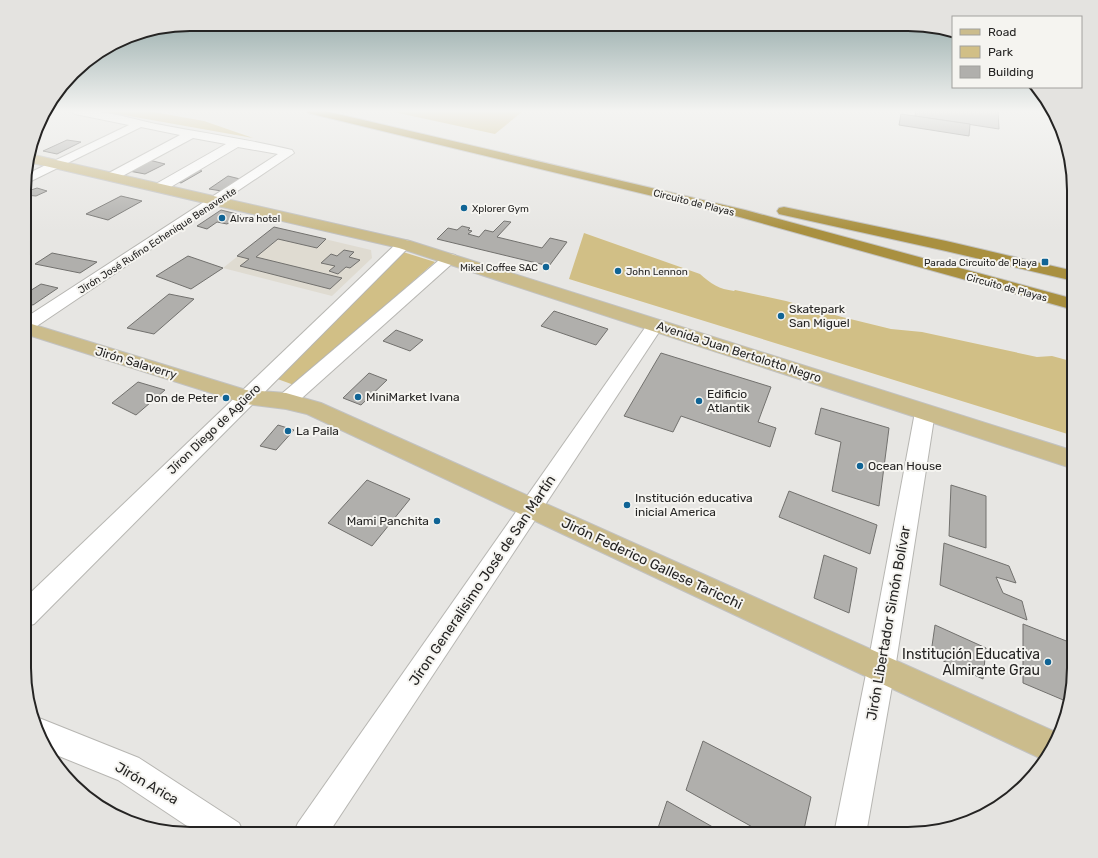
<svg xmlns="http://www.w3.org/2000/svg" width="1098" height="858" viewBox="0 0 1098 858" font-family="Rubik,sans-serif">
<style>
.built{fill:#dfdbd1}
.green{fill:#d1bf86}
.building{fill:#b0afac;stroke:#72716e}
.lines{fill:none;stroke-linecap:round;stroke-linejoin:round}
.minor-casing{stroke:#b7b6b2;stroke-width:2}
.major-casing{stroke:#c2c2c1;stroke-width:2}
.highway-casing{stroke:#c2c2c1;stroke-width:2}
.minor{fill:#fff;fill-rule:evenodd}
.major{fill:#cbbc8c;fill-rule:evenodd}
.highway{fill:#a99040;fill-rule:evenodd}
.poi-dot{fill:#106495;stroke:#f5f4f0;stroke-width:1.5}
.labels{text-anchor:middle;stroke-width:4;stroke-linejoin:round;paint-order:stroke}
.far-street-label{font-size:10px;fill:#252423;stroke:#f5f4f0}
.far-poi-label{font-size:10px;fill:#252423;stroke:#f5f4f0;text-anchor:start}
.poi-label{font-size:12px;fill:#252423;stroke:#f5f4f0;text-anchor:start}
.street-label{font-size:12px;fill:#252423;stroke:#f5f4f0}
.near-street-label{font-size:14px;fill:#252423;stroke:#f5f4f0}
.near-poi-label{font-size:14px;fill:#252423;stroke:#f5f4f0;text-anchor:end}
.rim{fill:none;stroke:#252423;stroke-width:2}
</style>
<rect width="100%" height="100%" fill="#e7e6e3"/>
<polygon class="built" points="274,227 371,250 372,258 332,296 223,268"/>
<g class="green">
<polygon points="101,111 148,111 204,121 253,138"/>
<polygon points="389,111 523,111 495,134"/>
<path d="M584 233 700 274C711 284 719 289 734 291L735 290 786 301 842 317 891 329 922 332 1037 357 1052 356 1074 362V436L569 279Z"/>
<polygon points="403,252 435,262 294,385 272,377"/>
</g>
<g class="building">
<polygon points="916,111 998,111 999,129 915,116"/>
<polygon points="901,114 970,124 969,136 899,125"/>
<polygon points="67,140 81,142 57,154 43,151"/>
<polygon points="149,160 165,164 145,174 129,171"/>
<polygon points="197,170 202,171 181,183 176,181"/>
<polygon points="228,176 240,179 222,191 209,189"/>
<polygon points="37,188 47,191 36,196 25,195 25,192"/>
<polygon points="121,196 142,201 108,220 86,214"/>
<polygon points="221,210 241,215 227,224 217,222 207,229 197,226"/>
<polygon points="504,221 511,222 497,237 542,248 550,238 567,242 549,266 437,239 448,228 457,230 462,226 470,228 468,230 472,231 468,234 479,237 485,230 493,232"/>
<polygon points="274,227 326,239 317,248 278,239 256,257 342,278 330,289 240,266 249,259 237,256"/>
<polygon points="344,250 354,252 349,257 360,260 350,268 346,267 338,274 329,271 335,266 321,263 331,254 337,256"/>
<polygon points="52,253 97,262 80,273 35,264"/>
<polygon points="188,256 223,268 191,289 156,276"/>
<polygon points="41,284 58,288 33,305 25,303 25,294"/>
<polygon points="169,294 194,299 154,334 127,328"/>
<polygon points="554,311 608,329 596,345 541,326"/>
<polygon points="396,330 423,340 410,351 383,341"/>
<polygon points="661,353 771,387 758,422 776,428 770,447 681,416 673,432 624,416"/>
<polygon points="369,373 387,380 361,405 343,398"/>
<polygon points="138,382 165,390 136,415 112,403"/>
<polygon points="821,408 889,428 879,506 832,491 841,442 815,434"/>
<polygon points="278,425 294,430 276,450 260,446"/>
<polygon points="367,480 410,499 372,546 328,523"/>
<polygon points="951,485 986,496 986,548 949,536"/>
<polygon points="789,491 877,525 870,554 779,517"/>
<polygon points="944,543 1009,566 1016,583 996,577 1003,593 1022,601 1027,620 940,585"/>
<polygon points="824,555 857,568 849,613 814,598"/>
<polygon points="1023,624 1074,644 1074,679 1068,702 1023,683"/>
<polygon points="935,625 986,648 983,679 937,658 932,646"/>
<polygon points="703,741 811,797 803,834 765,834 686,790"/>
<polygon points="667,801 725,834 656,834"/>
</g>
<g class="lines">
<g class="minor-casing">
<g id="minor">
<path d="M70 111C98 108 129 118 156 124 202 133 247 139 292 150L294 153 31 330 25 331V318L278 154 238 147 164 191H154L153 188 154 185 226 144 193 138 115 180H107L105 177 107 174 180 135 141 127 25 184V175L129 125 75 114Z"/>
<polygon points="404,240 409,241 411,244 409,247 34,624 24,627 25,598 399,241"/>
<polygon points="450,254 455,255 457,258 455,261 293,406 286,408 279,406 276,401 279,396 445,255"/>
<polygon points="655,321 661,322 663,326 328,834 293,834 298,823 649,322"/>
<polygon points="925,405 932,407 935,412 895,669 866,834 834,834 867,669 915,412 918,407"/>
<polygon points="39,718 139,758 239,823 244,834 199,834 118,780 49,752 41,741 35,720"/>
</g>
</g>
<g class="major-casing">
<g id="major">
<polygon points="30,154 410,241 1074,451 1074,469 399,248 28,162"/>
<polygon points="25,322 246,390 286,393 321,403 1060,734 1044,760 307,414 286,409 246,404 25,334"/>
</g>
</g>
<g class="highway-casing">
<g id="highway">
<polygon points="306,111 325,111 745,210 1074,299 1074,310 736,216 312,114 308,113"/>
<polygon points="784,207 946,241 1074,271 1074,281 946,251 779,214 777,211 779,208"/>
</g>
</g>
<use href="#minor" class="minor"/>
<use href="#major" class="major"/>
<use href="#highway" class="highway"/>
</g>
<linearGradient id="sky" x2="0" y2="1"><stop stop-color="#8ca3a2"/><stop offset="0.48" stop-color="#f4f4f2"/><stop offset="1" stop-color="#f4f4f2" stop-opacity="0"/></linearGradient>
<rect width="1098" height="231" fill="url(#sky)"/>
<g class="poi-dot">
<circle cx="464" cy="208" r="4"/>
<circle cx="222" cy="218" r="4"/>
<rect x="1041" y="258" width="8" height="8" rx="2"/>
<circle cx="546" cy="267" r="4"/>
<circle cx="618" cy="271" r="4"/>
<circle cx="781" cy="316" r="4"/>
<circle cx="358" cy="397" r="4"/>
<circle cx="226" cy="398" r="4"/>
<circle cx="699" cy="401" r="4"/>
<circle cx="288" cy="431" r="4"/>
<circle cx="860" cy="466" r="4"/>
<circle cx="627" cy="505" r="4"/>
<circle cx="437" cy="521" r="4"/>
<circle cx="1048" cy="662" r="4"/>
</g>
<g class="labels">
<g class="far-street-label">
<text transform="translate(694 202) rotate(14)" y="4">Circuito de Playas</text>
<text transform="translate(157 240) rotate(-33)" y="4">Jirón José Rufino Echenique Benavente</text>
<text transform="translate(1007 287) rotate(15)" y="4">Circuito de Playas</text>
</g>
<g class="far-poi-label">
<text x="472" y="212">Xplorer Gym</text>
<text x="230" y="222">Alvra hotel</text>
<text x="1037" y="266" text-anchor="end">Parada Circuito de Playa</text>
<text x="538" y="271" text-anchor="end">Mikel Coffee SAC</text>
<text x="626" y="275">John Lennon</text>
</g>
<g class="poi-label">
<text x="789" y="313">Skatepark<tspan x="789" dy="14">San Miguel</tspan></text>
<text x="707" y="398">Edificio<tspan x="707" dy="14">Atlantik</tspan></text>
<text x="366" y="401">MiniMarket Ivana</text>
<text x="218" y="402" text-anchor="end">Don de Peter</text>
<text x="296" y="435">La Paila</text>
<text x="868" y="470">Ocean House</text>
<text x="635" y="502">Institución educativa<tspan x="635" dy="14">inicial America</tspan></text>
<text x="429" y="525" text-anchor="end">Mami Panchita</text>
</g>
<g class="street-label">
<text transform="translate(739 352) rotate(18)" y="4">Avenida Juan Bertolotto Negro</text>
<text transform="translate(136 363) rotate(17)" y="4">Jirón Salaverry</text>
<text transform="translate(214 429) rotate(-44)" y="4">Jíron Diego de Agüero</text>
</g>
<g class="near-street-label">
<text transform="translate(652 563) rotate(25)" y="5">Jirón Federico Gallese Taricchi</text>
<text transform="translate(482 580) rotate(-56)" y="5">Jíron Generalisimo José de San Martín</text>
<text transform="translate(888 623) rotate(-80)" y="5">Jirón Libertador Simón Bolívar</text>
<text transform="translate(147 783) rotate(30)" y="5">Jirón Arica</text>
</g>
<g class="near-poi-label">
<text x="1040" y="659">Institución Educativa<tspan x="1040" dy="16">Almirante Grau</tspan></text>
</g>
</g>
<path d="M0 0H1098V858H0ZM190 31H908A159 159 0 0 1 1067 190V668A159 159 0 0 1 908 827H190A159 159 0 0 1 31 668V190A159 159 0 0 1 190 31Z" fill="#e4e3e0" fill-rule="evenodd"/>
<path class="rim" d="M190 31H908A159 159 0 0 1 1067 190V668A159 159 0 0 1 908 827H190A159 159 0 0 1 31 668V190A159 159 0 0 1 190 31Z"/>
<rect x="952" y="16" width="130" height="72" fill="#f5f4f0" stroke="#a2a19e"/>
<rect x="960" y="29" width="20" height="6" fill="#cbbc8c" stroke="#a2a19e"/>
<text x="988" y="36" font-size="12" fill="#252423">Road</text>
<rect x="960" y="46" width="20" height="12" fill="#d1bf86" stroke="#a2a19e"/>
<text x="988" y="56" font-size="12" fill="#252423">Park</text>
<rect x="960" y="66" width="20" height="12" fill="#b0afac" stroke="#a2a19e"/>
<text x="988" y="76" font-size="12" fill="#252423">Building</text>
</svg>
